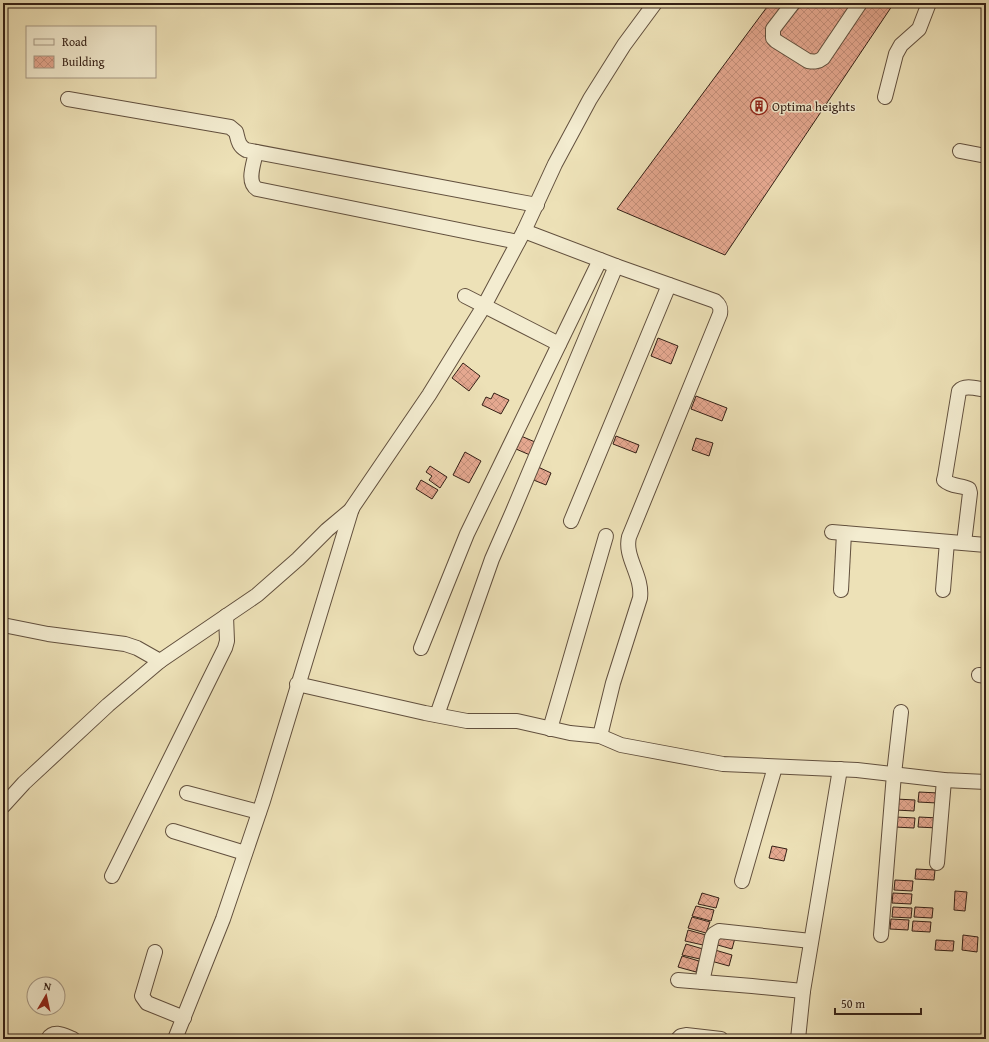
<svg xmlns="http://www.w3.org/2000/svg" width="989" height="1042" viewBox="0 0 989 1042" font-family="'Gentium Book Plus',serif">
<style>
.building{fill:url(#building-cross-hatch);stroke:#342016}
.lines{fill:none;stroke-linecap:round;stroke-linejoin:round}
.minor-casing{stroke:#62503e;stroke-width:16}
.minor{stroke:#f3ecd0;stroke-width:14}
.labels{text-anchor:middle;stroke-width:3;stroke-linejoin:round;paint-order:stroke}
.poi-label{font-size:13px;fill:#342016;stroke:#f3ecd0;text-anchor:start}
</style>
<defs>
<pattern id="building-cross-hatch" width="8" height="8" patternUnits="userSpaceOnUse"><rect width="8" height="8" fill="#e5a890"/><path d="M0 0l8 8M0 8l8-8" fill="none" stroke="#c5907b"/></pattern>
</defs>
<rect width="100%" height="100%" fill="#ede1b7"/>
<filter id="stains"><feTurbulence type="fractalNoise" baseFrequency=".005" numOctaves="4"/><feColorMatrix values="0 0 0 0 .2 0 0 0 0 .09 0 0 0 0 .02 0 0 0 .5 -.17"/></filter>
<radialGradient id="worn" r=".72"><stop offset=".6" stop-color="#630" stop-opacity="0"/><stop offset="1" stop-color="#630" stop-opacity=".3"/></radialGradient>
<g class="building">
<polygon points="770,3 894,3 725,255 617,209"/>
<polygon points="658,338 678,346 671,364 651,356"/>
<polygon points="463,363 480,376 469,391 452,378"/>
<polygon points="494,393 509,400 501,414 482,405 486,397 491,399"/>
<polygon points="696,396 727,408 722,421 691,409"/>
<polygon points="521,436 535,442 530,455 516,449"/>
<polygon points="616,436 639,445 636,453 613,444"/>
<polygon points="696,438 713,443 709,456 692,450"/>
<polygon points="465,452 481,461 469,483 453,475"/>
<polygon points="430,466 447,477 440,488 429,480 432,476 426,472"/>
<polygon points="536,466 551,473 546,485 531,479"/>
<polygon points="421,480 438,490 432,499 416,489"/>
<polygon points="919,792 938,793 937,803 918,802"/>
<polygon points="896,799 915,800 914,811 896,810"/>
<polygon points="896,817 915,818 914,828 895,827"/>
<polygon points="919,817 938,818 937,828 918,827"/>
<polygon points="772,846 787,849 784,861 769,858"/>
<polygon points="916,869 935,870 934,880 915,879"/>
<polygon points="895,880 913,881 912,891 894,890"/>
<polygon points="955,891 967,892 965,911 954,910"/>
<polygon points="702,893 719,898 716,908 698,904"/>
<polygon points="893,893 912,894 911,904 892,903"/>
<polygon points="696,906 714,910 711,921 692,916"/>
<polygon points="893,907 912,908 911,918 892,917"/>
<polygon points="915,907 933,908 932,918 914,917"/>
<polygon points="692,917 710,922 706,933 688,928"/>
<polygon points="891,919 909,920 908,930 890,929"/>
<polygon points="913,921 931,922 930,932 912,931"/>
<polygon points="688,930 706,935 703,945 685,941"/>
<polygon points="718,933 735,938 732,949 714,944"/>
<polygon points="963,935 978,937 977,952 962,950"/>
<polygon points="936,940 954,941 953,951 935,950"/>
<polygon points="686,944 703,949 700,959 682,955"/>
<polygon points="715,950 732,955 729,966 711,961"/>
<polygon points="682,956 699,961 696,972 678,967"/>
</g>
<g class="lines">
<g class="minor-casing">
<g id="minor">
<path d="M793 3 773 29V38L776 41 808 61C814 62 818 62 823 58L860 3"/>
<polyline points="885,97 896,54 901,45 919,29 929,3"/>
<path d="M68 99 230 127 236 132C238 139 238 146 246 150L537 205"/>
<polyline points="960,151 986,156"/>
<path d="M256 152C254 163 246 182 257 189L518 242"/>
<path d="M524 231 616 266 715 301C720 305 721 308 720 314L629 537C624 557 643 576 640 598L613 683 600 736"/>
<polyline points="465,296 559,344"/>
<polyline points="571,521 669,285"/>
<polyline points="832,532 986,545"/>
<path d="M964 543 970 493 969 489C962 485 951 487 944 480L945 476 959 391C965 384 978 389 986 390"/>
<polyline points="841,590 844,533"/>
<polyline points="943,590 947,542"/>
<polyline points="3,625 48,634 125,644 137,648 160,661"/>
<polyline points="421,648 467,534 600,260"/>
<polyline points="979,675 986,676"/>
<polyline points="297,684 425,713 467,721 517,721 570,733 600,736 621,745 723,764 857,770 944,780 986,782"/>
<polyline points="437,715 492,559 513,511 616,266"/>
<polyline points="550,729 606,536"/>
<polyline points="187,793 259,812"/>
<polyline points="3,806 24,783 108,705 160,661 257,595 298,559 327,530 352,509"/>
<polyline points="173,831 245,853"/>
<polyline points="937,863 944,780"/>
<polyline points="112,876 225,648 227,641 226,616"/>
<polyline points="742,881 775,767"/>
<polyline points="881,935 894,774 901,712"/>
<polyline points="155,952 142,996 147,1003 184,1018"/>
<polyline points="678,980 752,986 803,991"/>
<polyline points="702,982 712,937 714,934 719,931 811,941"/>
<path d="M48 1039C54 1029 65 1036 73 1039"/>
<polyline points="175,1039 223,919 263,801 352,508 429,395 484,306 524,231 555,164 590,99 624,45 655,3"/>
<polyline points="678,1039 681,1036 686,1035 721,1039"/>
<polyline points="798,1039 803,991 840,769"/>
</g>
</g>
<use href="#minor" class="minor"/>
</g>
<defs>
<g id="building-ring" transform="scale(0.9)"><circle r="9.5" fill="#f3ecd0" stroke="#8f2418" stroke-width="1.5"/><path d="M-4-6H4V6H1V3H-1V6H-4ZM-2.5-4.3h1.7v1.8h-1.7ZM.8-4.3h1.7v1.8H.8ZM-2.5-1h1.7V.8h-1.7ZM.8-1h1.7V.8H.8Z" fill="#8f2418"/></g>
</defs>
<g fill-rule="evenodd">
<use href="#building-ring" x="759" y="106"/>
</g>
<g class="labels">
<g class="poi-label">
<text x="772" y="111">Optima heights</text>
</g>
</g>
<rect width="989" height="1042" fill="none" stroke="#ede1b7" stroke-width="16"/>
<rect x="4" y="4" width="981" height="1034" fill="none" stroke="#342016" stroke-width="2"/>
<rect x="8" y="8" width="973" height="1026" fill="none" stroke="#342016"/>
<rect x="26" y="26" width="130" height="52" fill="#f3ecd0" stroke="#a79a86"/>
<rect x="34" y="39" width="20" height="6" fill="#f3ecd0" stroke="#a79a86"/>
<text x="62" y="46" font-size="12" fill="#342016">Road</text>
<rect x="34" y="56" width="20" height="12" fill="url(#building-cross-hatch)" stroke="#a79a86"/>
<text x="62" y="66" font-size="12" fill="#342016">Building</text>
<g transform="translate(46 996) rotate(9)"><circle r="19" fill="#f3ecd0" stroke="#a79a86"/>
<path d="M0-3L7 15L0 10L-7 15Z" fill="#8f2418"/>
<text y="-6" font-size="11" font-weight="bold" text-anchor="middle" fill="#342016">N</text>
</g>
<path d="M835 1008v6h86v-6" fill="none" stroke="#342016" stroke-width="2"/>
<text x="841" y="1008" font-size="12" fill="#342016" stroke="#f3ecd0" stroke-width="3" paint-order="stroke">50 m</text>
<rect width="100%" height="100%" filter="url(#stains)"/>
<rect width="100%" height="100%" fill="url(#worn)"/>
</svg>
